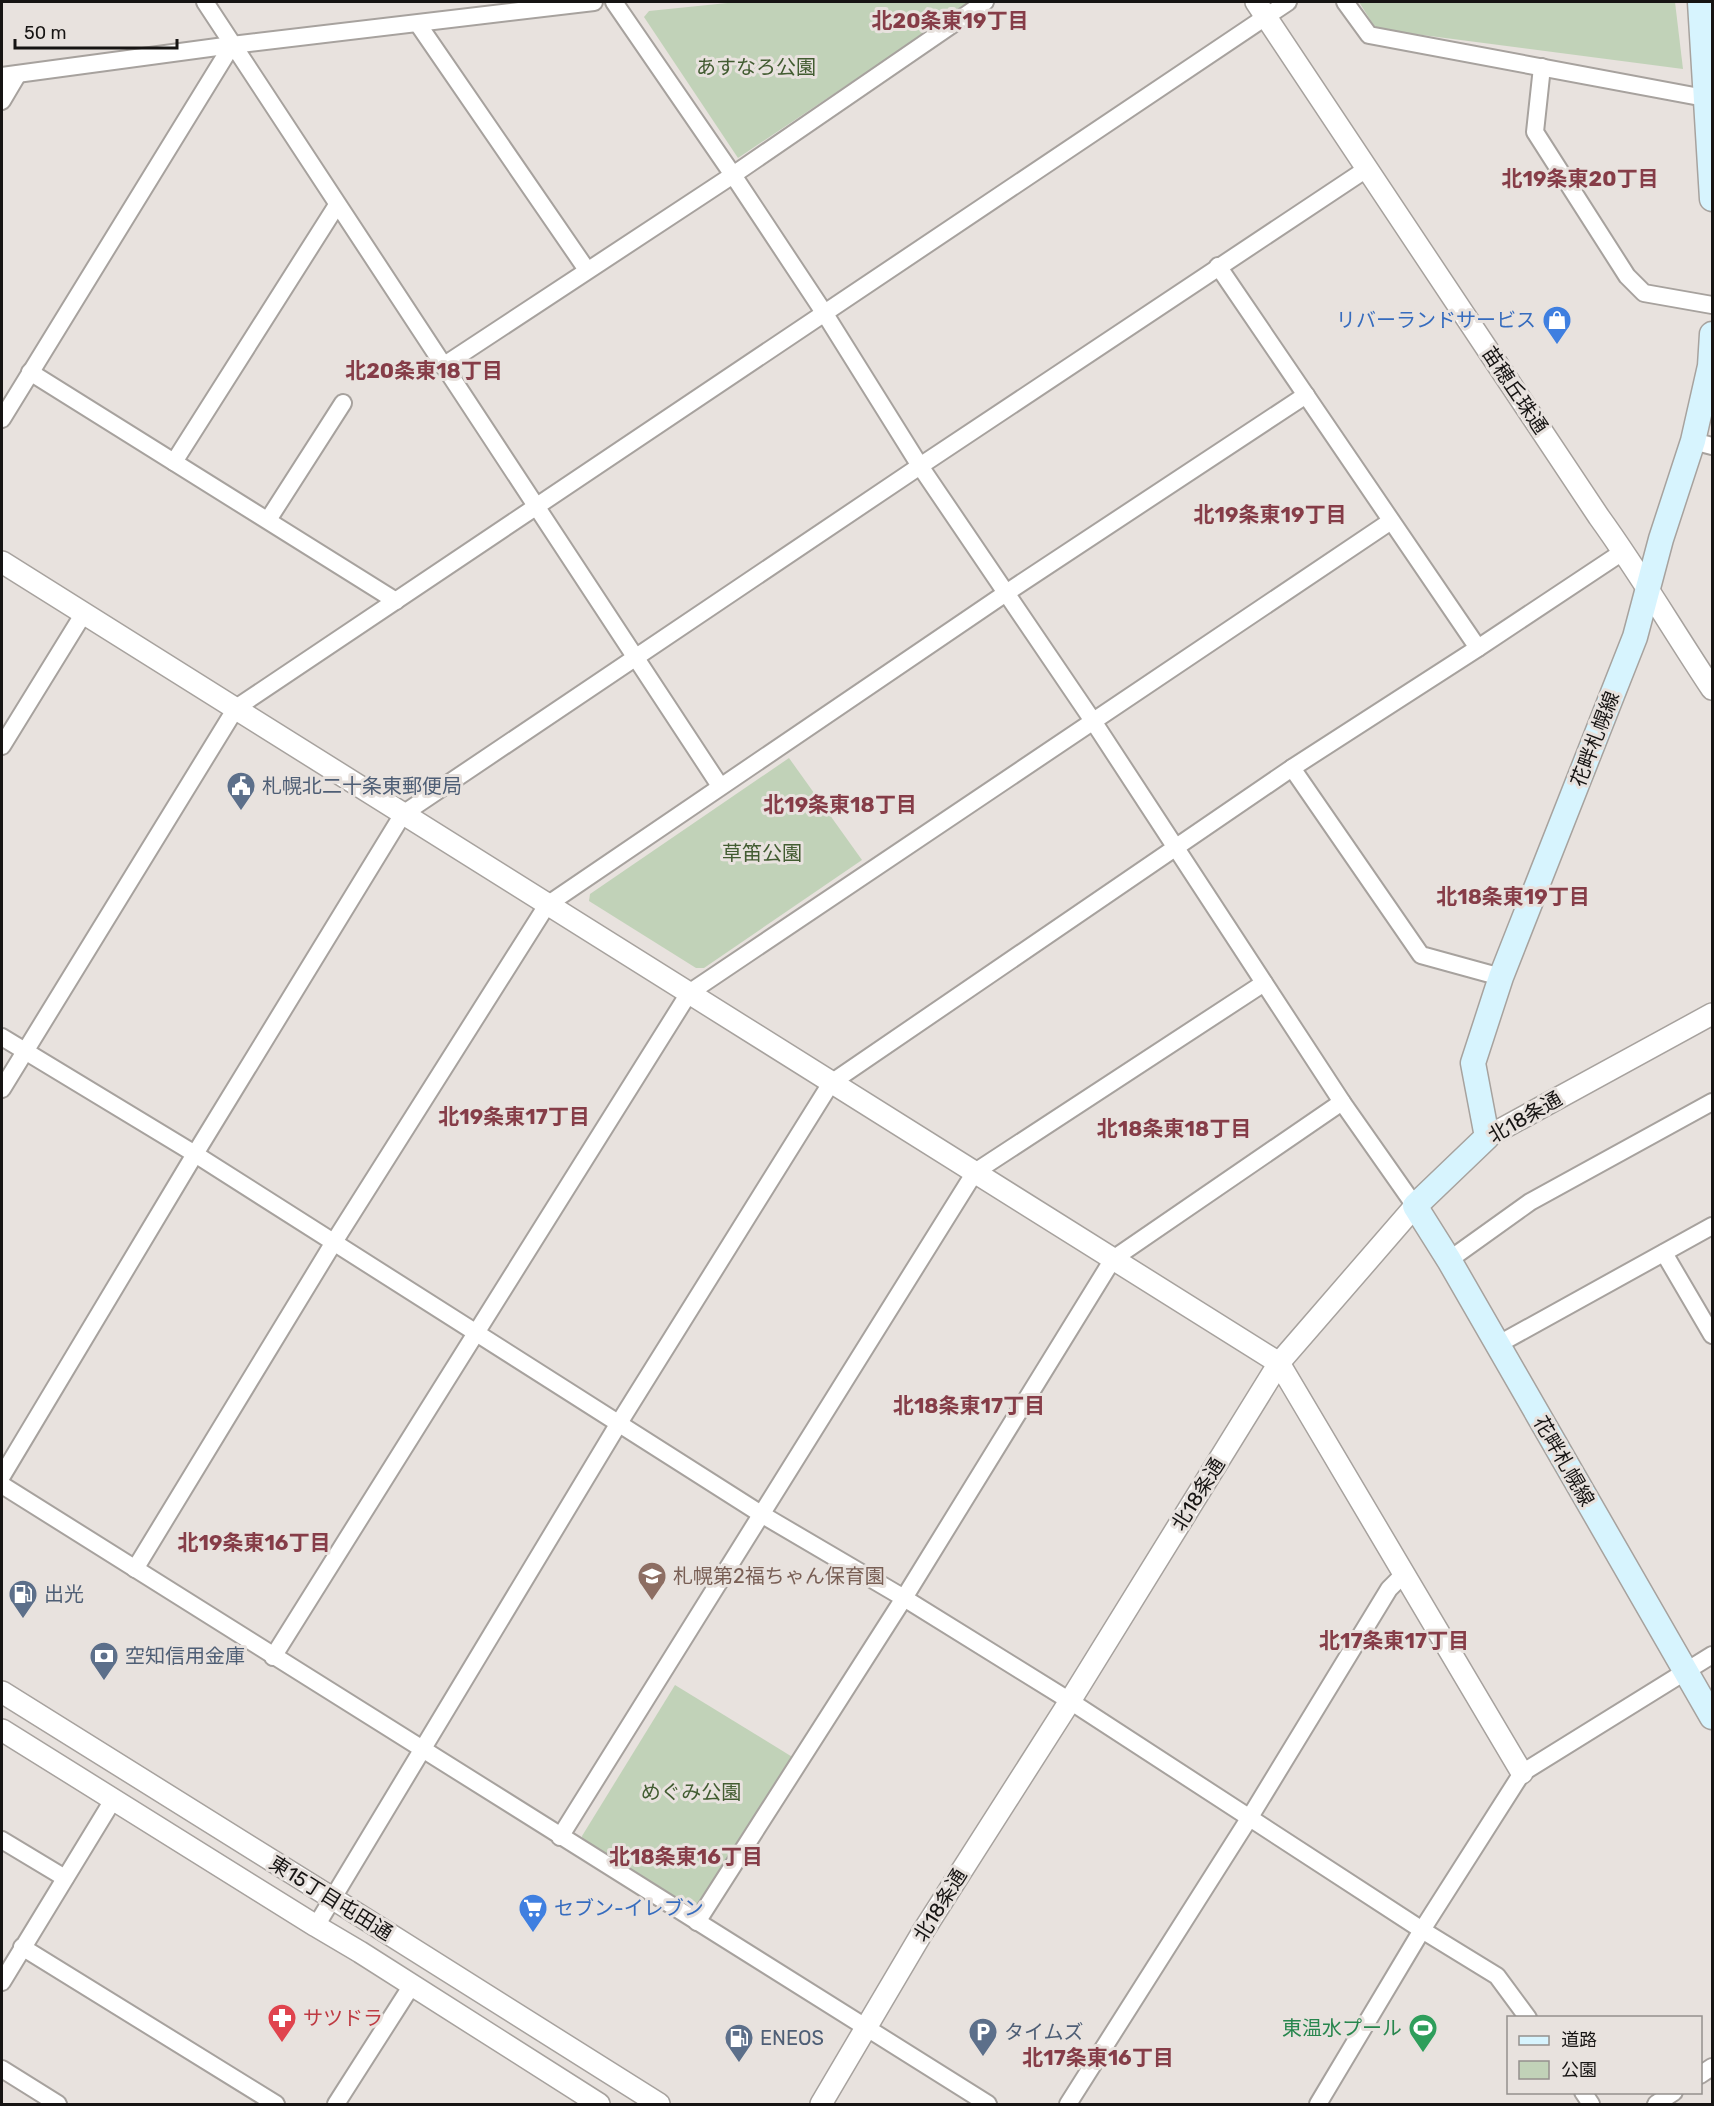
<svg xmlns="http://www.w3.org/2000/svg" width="1714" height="2106" viewBox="0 0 1714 2106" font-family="Rubik,'Noto Sans JP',sans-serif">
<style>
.green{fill:#c1d2b8}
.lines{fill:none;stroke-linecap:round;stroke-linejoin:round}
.minor-casing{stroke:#a7a29e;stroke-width:20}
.tertiary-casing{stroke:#a7a29e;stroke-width:24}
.secondary-casing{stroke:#a7a29e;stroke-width:27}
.minor{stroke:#fff;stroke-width:16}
.tertiary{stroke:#fff;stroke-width:21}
.secondary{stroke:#d7f4fe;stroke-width:24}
.labels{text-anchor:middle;stroke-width:6;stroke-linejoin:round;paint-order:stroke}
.park-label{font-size:20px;fill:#425c31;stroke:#e8e2de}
.shop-label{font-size:20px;fill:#366cbe;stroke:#e8e2de;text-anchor:end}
.street-label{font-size:20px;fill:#161413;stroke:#e8e2de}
.service-label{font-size:20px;fill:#4e5e75;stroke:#e8e2de;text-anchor:start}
.education-label{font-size:20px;fill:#785e54;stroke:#e8e2de;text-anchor:start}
.health-label{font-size:20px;fill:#be3a42;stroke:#e8e2de;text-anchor:start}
.leisure-label{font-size:20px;fill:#27864d;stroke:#e8e2de;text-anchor:end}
.neighbourhood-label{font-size:21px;font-weight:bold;fill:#863d48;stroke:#e8e2de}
</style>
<rect width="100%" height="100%" fill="#e8e2de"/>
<g class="green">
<polygon points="737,2 971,2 738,158 644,17 649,11"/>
<polygon points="1359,2 1675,2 1683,69 1376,29"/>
<polygon points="789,758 862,860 704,968 696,968 589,901 590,894"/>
<polygon points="675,1685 794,1758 700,1907 693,1911 583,1841 582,1836"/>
</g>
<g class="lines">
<g class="minor-casing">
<g id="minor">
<polyline points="205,2 720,786"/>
<polyline points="614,2 733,175 825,314 920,466 1093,721 1342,1102 1415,1206"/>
<polyline points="1345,2 1369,35 1705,98"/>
<polyline points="418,24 587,270"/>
<polyline points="1542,67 1535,132 1627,276 1644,293 1712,305"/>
<polyline points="2,76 232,45 594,2"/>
<polyline points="2,101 18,74"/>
<polyline points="1218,266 1478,648"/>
<polyline points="443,366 733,175 985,2"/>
<polyline points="30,372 396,601"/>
<polyline points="2,419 232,45"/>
<polyline points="1693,441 1712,446"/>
<polyline points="174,462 337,205"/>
<polyline points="268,520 343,403"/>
<polyline points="2,746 84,613"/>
<polyline points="1292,768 1421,955 1501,977"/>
<polyline points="2,1037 195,1154 761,1514 904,1598 1070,1701 1422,1930 1497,1976 1528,2018"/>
<polyline points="2,1089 236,708 1288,2"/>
<polyline points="1664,1253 1712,1335"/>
<polyline points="1449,1260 1530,1202 1712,1102"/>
<polyline points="1497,1345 1712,1226"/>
<polyline points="2,1476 195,1154 403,814 920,466 1368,168"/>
<polyline points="2,1485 988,2104"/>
<polyline points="135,1569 334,1242 547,905 1006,593 1306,395"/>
<polyline points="273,1657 689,993 1391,521"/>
<polyline points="560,1837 975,1172 1264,983"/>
<polyline points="2,1840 65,1878"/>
<polyline points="697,1922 904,1598 1113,1259 1342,1102"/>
<polyline points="316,1926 619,1423 831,1083 1292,768 1478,648 1624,551"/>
<polyline points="22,1947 276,2104"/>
<polyline points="2,1982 113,1800"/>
<polyline points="2,2069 58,2104"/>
<polyline points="1700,2075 1712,2067"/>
<polyline points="1583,2092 1591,2104"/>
<polyline points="336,2104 412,1985"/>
<polyline points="1068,2104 1250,1817 1389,1589 1404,1574"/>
<polyline points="1318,2104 1422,1930 1522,1773 1712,1655"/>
<polyline points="1656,2104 1674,2092"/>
</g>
</g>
<g class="tertiary-casing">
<g id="tertiary">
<path d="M1256 2 1599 517C1639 572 1674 632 1712 689"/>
<polyline points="2,562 1279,1363 1522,1773"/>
<polyline points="1487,1137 1712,1014"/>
<polyline points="2,1692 332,1898 659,2104"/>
<polyline points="2,1730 316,1926 360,1952 599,2104"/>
<polyline points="821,2104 922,1933 1070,1701 1279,1363 1415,1206"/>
</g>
</g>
<g class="secondary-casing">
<g id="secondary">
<polyline points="1700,2 1712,199"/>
<polyline points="1712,334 1710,366 1693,441 1661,539 1635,637 1501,977 1473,1063 1487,1137 1415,1206 1449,1260 1712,1717"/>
</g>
</g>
<use href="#minor" class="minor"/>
<use href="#tertiary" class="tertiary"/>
<use href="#secondary" class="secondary"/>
</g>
<defs>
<g id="shop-pin" transform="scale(1.5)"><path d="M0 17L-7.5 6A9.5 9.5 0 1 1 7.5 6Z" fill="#3f7fe0" stroke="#e8e2de"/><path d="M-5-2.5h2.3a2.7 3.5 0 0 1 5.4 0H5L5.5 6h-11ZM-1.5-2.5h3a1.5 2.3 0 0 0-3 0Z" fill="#fff"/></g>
<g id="civic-pin" transform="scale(1.5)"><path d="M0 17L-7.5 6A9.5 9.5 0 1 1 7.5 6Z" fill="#5c6f8a" stroke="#e8e2de"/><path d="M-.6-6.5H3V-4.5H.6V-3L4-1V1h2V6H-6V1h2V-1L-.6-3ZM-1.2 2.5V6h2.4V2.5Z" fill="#fff"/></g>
<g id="school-pin" transform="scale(1.5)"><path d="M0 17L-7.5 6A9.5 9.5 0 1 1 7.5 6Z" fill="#8d6e63" stroke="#e8e2de"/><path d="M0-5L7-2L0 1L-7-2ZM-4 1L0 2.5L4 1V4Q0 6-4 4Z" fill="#fff"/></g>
<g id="fuel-pin" transform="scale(1.5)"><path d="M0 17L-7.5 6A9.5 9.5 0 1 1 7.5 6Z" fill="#5c6f8a" stroke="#e8e2de"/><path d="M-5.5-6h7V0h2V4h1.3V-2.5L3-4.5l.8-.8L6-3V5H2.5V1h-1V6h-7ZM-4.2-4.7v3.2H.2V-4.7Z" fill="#fff"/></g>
<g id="bank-pin" transform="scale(1.5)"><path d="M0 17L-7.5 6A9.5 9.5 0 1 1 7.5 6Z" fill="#5c6f8a" stroke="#e8e2de"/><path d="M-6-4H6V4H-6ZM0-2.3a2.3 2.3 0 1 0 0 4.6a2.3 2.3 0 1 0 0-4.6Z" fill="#fff"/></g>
<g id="supermarket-pin" transform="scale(1.5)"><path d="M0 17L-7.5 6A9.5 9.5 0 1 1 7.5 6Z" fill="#3f7fe0" stroke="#e8e2de"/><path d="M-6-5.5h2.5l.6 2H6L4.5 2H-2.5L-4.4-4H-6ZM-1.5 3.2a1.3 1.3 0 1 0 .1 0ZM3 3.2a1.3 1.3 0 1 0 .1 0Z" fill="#fff"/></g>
<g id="pharmacy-pin" transform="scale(1.5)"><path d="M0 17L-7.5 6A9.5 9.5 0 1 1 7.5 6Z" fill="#e0444e" stroke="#e8e2de"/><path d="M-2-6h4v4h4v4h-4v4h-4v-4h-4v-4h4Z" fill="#fff"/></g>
<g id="stadium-pin" transform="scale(1.5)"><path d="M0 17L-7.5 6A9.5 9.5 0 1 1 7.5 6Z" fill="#2e9e5b" stroke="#e8e2de"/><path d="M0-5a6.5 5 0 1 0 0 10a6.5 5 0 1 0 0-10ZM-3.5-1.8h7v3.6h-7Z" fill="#fff"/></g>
<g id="parking-pin" transform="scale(1.5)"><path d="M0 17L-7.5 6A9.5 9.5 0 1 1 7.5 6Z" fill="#5c6f8a" stroke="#e8e2de"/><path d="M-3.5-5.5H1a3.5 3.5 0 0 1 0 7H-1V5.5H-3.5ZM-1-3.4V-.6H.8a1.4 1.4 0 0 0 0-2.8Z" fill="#fff"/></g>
</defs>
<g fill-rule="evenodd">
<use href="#shop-pin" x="1557" y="320"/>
<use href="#civic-pin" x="241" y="786"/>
<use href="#school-pin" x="652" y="1576"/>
<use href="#fuel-pin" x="23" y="1594"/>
<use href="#bank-pin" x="104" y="1656"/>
<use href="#supermarket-pin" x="533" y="1908"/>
<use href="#pharmacy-pin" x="282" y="2018"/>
<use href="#stadium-pin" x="1423" y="2028"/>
<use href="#parking-pin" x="983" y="2032"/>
<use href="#fuel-pin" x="739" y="2038"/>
</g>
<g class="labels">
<g class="park-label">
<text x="756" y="74">あすなろ公園</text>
<text x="762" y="860">草笛公園</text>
<text x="691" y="1799">めぐみ公園</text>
</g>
<g class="shop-label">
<text x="1536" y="327">リバーランドサービス</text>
<text x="554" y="1915" text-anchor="start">セブン-イレブン</text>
</g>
<g class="street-label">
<text transform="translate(1515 390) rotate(56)" y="7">苗穂丘珠通</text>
<text transform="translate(1595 739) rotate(-69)" y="7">花畔札幌線</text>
<text transform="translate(1525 1117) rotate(-30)" y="7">北18条通</text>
<text transform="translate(1564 1461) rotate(60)" y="7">花畔札幌線</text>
<text transform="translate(1198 1494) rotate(-58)" y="7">北18条通</text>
<text transform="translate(331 1898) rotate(32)" y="7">東15丁目屯田通</text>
<text transform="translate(940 1905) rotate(-58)" y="7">北18条通</text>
</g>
<g class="service-label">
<text x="262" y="793">札幌北二十条東郵便局</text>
<text x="44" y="1601">出光</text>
<text x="125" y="1663">空知信用金庫</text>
<text x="1004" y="2039">タイムズ</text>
<text x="760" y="2045">ENEOS</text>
</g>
<g class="education-label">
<text x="673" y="1583">札幌第2福ちゃん保育園</text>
</g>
<g class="health-label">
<text x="303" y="2025">サツドラ</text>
</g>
<g class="leisure-label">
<text x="1402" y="2035">東温水プール</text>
</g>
<g class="neighbourhood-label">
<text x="950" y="28">北20条東19丁目</text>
<text x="1580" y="186">北19条東20丁目</text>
<text x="424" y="378">北20条東18丁目</text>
<text x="1270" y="522">北19条東19丁目</text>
<text x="840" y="812">北19条東18丁目</text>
<text x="1513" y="904">北18条東19丁目</text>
<text x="514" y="1124">北19条東17丁目</text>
<text x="1174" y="1136">北18条東18丁目</text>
<text x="969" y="1413">北18条東17丁目</text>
<text x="254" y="1550">北19条東16丁目</text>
<text x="1394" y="1648">北17条東17丁目</text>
<text x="686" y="1864">北18条東16丁目</text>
<text x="1098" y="2065">北17条東16丁目</text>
</g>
</g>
<rect width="1714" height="2106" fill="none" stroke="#161413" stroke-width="6"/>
<rect x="1507" y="2016" width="195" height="78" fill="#e8e2de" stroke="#94908d" stroke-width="1.5"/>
<rect x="1519" y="2036" width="30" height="9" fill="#d7f4fe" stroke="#94908d" stroke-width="1.5"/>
<text x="1561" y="2046" font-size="18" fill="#161413">道路</text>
<rect x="1519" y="2061" width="30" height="18" fill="#c1d2b8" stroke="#94908d" stroke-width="1.5"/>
<text x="1561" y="2076" font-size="18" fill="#161413">公園</text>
<path d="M15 39v9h162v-9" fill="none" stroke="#161413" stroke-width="3"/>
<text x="24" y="39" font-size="18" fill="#161413" stroke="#e8e2de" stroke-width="4.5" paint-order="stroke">50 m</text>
</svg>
